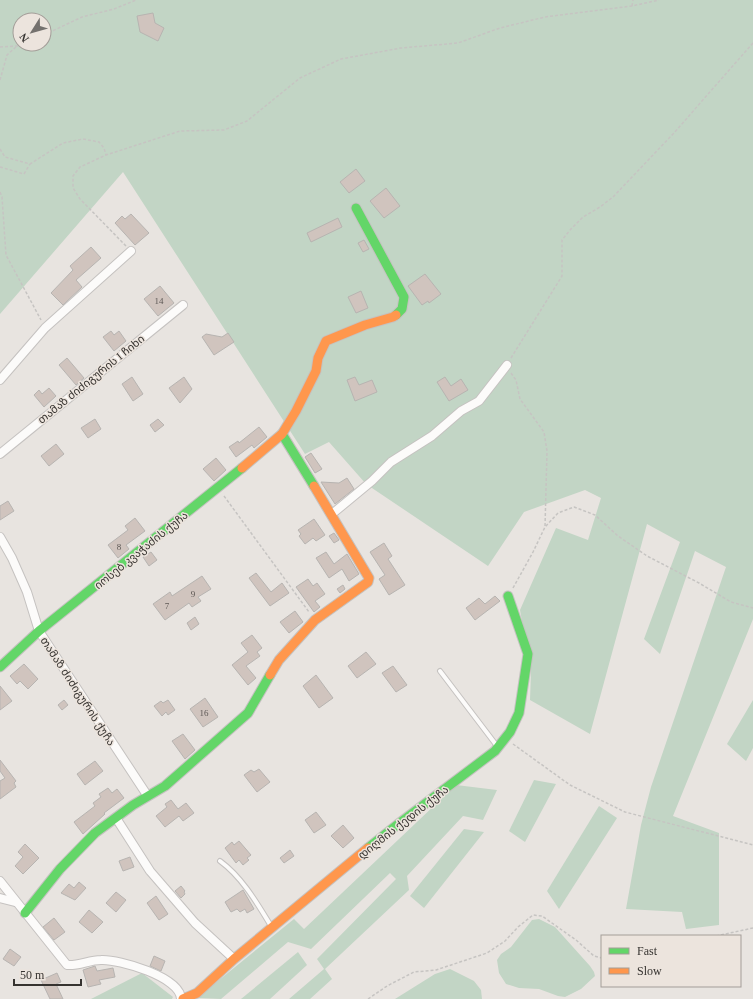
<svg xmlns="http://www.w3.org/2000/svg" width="753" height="999" viewBox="0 0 753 999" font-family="'Times New Roman','Noto Sans Georgian',serif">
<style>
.green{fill:#c2d5c5;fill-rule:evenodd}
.building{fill:#d0c4be;stroke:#b7b4b1}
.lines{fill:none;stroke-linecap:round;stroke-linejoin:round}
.lane-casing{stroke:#c5c2c0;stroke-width:6}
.street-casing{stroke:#c5c2c0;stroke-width:10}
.fast-casing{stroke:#c5c2c0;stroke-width:11}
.slow-casing{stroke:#c5c2c0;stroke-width:11}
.path{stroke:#c6c4c2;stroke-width:1.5;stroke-dasharray:3 2;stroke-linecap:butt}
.lane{stroke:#fcfbfa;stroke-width:4}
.street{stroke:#fcfbfa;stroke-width:8}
.fast{stroke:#63d668;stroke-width:9}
.slow{stroke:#ff974d;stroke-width:9}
.labels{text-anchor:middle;stroke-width:3;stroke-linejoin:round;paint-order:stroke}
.number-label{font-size:9px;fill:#5c5754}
.street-label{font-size:11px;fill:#363330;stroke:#ece4dd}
</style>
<rect width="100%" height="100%" fill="#e8e4e0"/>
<g class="green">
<path d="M0 0H753V619L673 816 719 833V925L686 929 682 912 626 909 641 825 651 787 726 567 695 551 660 654 644 639 680 542 647 524 590 734 530 700 531 672 520 610 556 528 588 540 601 498 585 490 524 512 488 566 366 484 329 442 305 454 123 172 0 314ZM20 20H44V44H20Z"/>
<polygon points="753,700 753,748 746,761 727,744"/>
<polygon points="534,780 556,784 525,842 509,831"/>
<polygon points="456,785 497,790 483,820 463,816 407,876 409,890 325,969 332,979 310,999 289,999 324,969 317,959 396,879 390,873 311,949 288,942 221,999 197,998 294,919 304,929"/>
<polygon points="599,806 617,818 559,909 547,891"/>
<polygon points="464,829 484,832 424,908 410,896"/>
<polygon points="539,919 555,927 590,966 594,972 595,976 581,989 565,997 558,996 539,989 519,988 506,984 499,973 497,960 501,954 511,947 532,920"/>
<polygon points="298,952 307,965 270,999 241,999"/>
<polygon points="450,969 474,981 481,990 482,999 395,999 435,974"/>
<polygon points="142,973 173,997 172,999 91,999"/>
</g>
<g class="building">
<polygon points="153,13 155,23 164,28 158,41 140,32 137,16"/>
<polygon points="356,169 365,181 349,193 340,182"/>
<polygon points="386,188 400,206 384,218 370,201"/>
<polygon points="131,214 149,233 135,245 115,223 122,216 125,219"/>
<polygon points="338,218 342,227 311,242 307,233"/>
<polygon points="364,240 369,249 363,252 358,243"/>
<polygon points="91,247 101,258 76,280 82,287 63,305 51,293 73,270 70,266"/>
<polygon points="425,274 441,294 429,303 428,301 422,305 408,286"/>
<polygon points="160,286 174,303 158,316 144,299"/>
<polygon points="361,291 368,308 356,313 348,297"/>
<polygon points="111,331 114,335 119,331 126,341 114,351 103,337"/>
<polygon points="228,333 234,342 214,355 202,337 206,334 222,337"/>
<polygon points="67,358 84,378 76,385 59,365"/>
<polygon points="132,377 143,394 133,401 122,384"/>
<polygon points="184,377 192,389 180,403 169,388"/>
<polygon points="355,377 359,385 372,380 377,392 355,401 347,380"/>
<polygon points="445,377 451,386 461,379 468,390 449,401 437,382"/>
<polygon points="49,388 56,396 44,407 34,395 39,390 42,394"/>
<polygon points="95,419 101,429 88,438 81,428"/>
<polygon points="158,419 164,425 155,432 150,425"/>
<polygon points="259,427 267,437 254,448 252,445 236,457 229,447 238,441 239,443"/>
<polygon points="56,444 64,454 49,466 41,456"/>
<polygon points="311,453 322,469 315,473 305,457"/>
<polygon points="216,458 226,470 214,481 203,469"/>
<polygon points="347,478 354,489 335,504 321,482 339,483"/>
<polygon points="8,501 14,511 0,520 0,506"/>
<polygon points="135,518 145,531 126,545 129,549 118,558 108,545 128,530 125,526"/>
<polygon points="314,519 325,535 316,541 313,538 305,544 299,536 301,534 298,530"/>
<polygon points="334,533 339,540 334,543 329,536"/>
<polygon points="384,543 392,556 388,559 405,585 389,595 379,579 385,575 370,552"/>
<polygon points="151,552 157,560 149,566 143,557"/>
<polygon points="326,552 334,564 347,554 359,574 349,581 342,569 329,578 316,558"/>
<polygon points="256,573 271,592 282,583 289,593 270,606 249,578"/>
<polygon points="202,576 211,589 198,597 201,601 192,607 189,603 165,620 153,604 170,592 172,596"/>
<polygon points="308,579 313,586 317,583 325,594 315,601 320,607 314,612 296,587"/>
<polygon points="343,585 345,589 340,593 337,589"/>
<polygon points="495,596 500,601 475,620 466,608 479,598 485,604"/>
<polygon points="295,611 303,622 289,633 280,622"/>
<polygon points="195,617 199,624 191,630 187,623"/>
<polygon points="252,635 262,648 257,652 260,656 246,666 256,678 248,685 232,665 248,652 241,643"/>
<polygon points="366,652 376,664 357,678 348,666"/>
<polygon points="24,664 38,679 28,689 20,681 17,684 10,676"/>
<polygon points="393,666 407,685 396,692 382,673"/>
<polygon points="316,675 333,698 319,708 303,686"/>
<polygon points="0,686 12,701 0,710"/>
<polygon points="205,698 218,717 203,727 190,709"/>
<polygon points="64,700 68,705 62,710 58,705"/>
<polygon points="168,700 175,710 168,715 166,712 162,716 154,706 161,701 163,703"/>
<polygon points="183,734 195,750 185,759 172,741"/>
<polygon points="0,760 16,781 14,783 16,787 0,799 0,781 5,778 0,771"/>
<polygon points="95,761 103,771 85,785 77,774"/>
<polygon points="259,769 270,782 257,792 244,775 251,770 254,772"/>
<polygon points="108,788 112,793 117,789 124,798 104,813 105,814 83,834 74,822 95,806 93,803 101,797 99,794"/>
<polygon points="171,800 178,809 186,803 194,813 183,821 179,816 165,827 156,816 167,807 165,804"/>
<polygon points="316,812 326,825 314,833 305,820"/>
<polygon points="343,825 354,838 343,848 331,836"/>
<polygon points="239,841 251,855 247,858 249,860 243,865 239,860 236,863 225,848 232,842 234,845"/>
<polygon points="25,844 39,858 23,874 15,866 23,857 18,852"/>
<polygon points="290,850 294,856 284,863 280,858"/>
<polygon points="130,857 134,867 123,871 119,861"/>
<polygon points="79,882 86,888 75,900 61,893 69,884 74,888"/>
<polygon points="181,886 185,891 184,892 185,894 181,898 175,891"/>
<polygon points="243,890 254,909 247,913 245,909 240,912 237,909 231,912 225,902"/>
<polygon points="116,892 126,900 116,912 106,903"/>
<polygon points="156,896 168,914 159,920 147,903"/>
<polygon points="89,910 103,922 92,933 79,922"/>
<polygon points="54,918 65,932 54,940 43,927"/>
<polygon points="10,949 21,957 14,966 3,959"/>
<polygon points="154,956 165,961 161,971 150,966"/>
<polygon points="95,966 97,971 113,968 115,977 99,980 101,984 88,987 83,970"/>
<polygon points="57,973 61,982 56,984 63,999 50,999 41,980"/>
</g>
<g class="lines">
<g class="lane-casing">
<g id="lane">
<polyline points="440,671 497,746"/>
<path d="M220 861C242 877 257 903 271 926"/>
</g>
</g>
<g class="street-casing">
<g id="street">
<polyline points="0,380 45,328 131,251"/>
<polyline points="0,454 183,305"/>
<polyline points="332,514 372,481 391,462 432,436 461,411 479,401 507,365"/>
<polyline points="0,537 12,558 27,592 39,631 147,795"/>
<polyline points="116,818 150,871 195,923 234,959"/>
<path d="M0 881 67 965C79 966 89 960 101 960 119 959 181 977 181 999"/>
<polyline points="0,898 15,902"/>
</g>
</g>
<g class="fast-casing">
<g id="fast">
<polyline points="356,208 404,297 402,309 396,315"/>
<polyline points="282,434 314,486"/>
<polyline points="0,667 39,631 242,468"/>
<polyline points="368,848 397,825 495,751 510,732 519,713 528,654 508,596"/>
<polyline points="25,913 60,869 95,833 133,805 165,786 248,713 270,675"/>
</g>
</g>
<g class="slow-casing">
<g id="slow">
<polyline points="242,468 282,434 296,411 316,371 318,358 326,341 365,325 393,317 396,315"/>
<polyline points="270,675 279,660 315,620 368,582 369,578 314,486"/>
<polyline points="183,999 197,993 234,959 368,848"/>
</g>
</g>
<g class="path">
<polyline points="632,6 633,0"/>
<polyline points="44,35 82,17 114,9 136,0"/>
<polyline points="0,47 17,46 23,44"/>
<polyline points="0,80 7,55 17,46"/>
<polyline points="0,149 5,157 30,164 63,143 83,139 99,142 104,148 106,155"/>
<polyline points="0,167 24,174 30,164"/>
<polyline points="0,192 2,197 6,255 41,320"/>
<polyline points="126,246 80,199 73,188 73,176 80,167 106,155 180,131 224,130 247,121 300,78 341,59 401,48 458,43 500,28 545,17 632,6 659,0"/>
<polyline points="511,358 562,276 562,240 570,230 583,217 600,207 613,197 673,134 753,43"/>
<polyline points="511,373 516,380 520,399 544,432 547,451 545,527"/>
<polyline points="224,496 309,612"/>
<polyline points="513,588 533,552 545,527 558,513 574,507 595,515 618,536 647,556 699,583 731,602 753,608"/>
<polyline points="513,744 570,785 625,812 753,845"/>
<polyline points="716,936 753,928"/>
<polyline points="368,999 387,986 414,972 436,970 487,953 505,941 518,927 533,915 542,916 576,940 594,956 602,958"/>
</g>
<use href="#lane" class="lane"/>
<use href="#street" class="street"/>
<use href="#fast" class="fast"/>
<use href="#slow" class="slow"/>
</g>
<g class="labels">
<g class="number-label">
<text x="159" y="304">14</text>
<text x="119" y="550">8</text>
<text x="193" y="597">9</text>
<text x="167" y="609">7</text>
<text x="204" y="716">16</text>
</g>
<g class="street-label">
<text transform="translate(91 379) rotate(-39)" y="4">თამაზ ძიძიგურის I ჩიხი</text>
<text transform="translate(141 550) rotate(-39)" y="4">იოსებ კვაჭაძის ქუჩა</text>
<text transform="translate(78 691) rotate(57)" y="4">თამაზ ძიძიგურის ქუჩა</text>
<text transform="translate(403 822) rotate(-38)" y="4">დიღმის ქედის ქუჩა</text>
</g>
</g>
<rect x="601" y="935" width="140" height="52" fill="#ece4dd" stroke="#a39d98"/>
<rect x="609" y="948" width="20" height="6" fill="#63d668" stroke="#a39d98"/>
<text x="637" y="955" font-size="12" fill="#363330">Fast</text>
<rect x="609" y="968" width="20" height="6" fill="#ff974d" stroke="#a39d98"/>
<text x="637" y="975" font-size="12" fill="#363330">Slow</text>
<g transform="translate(32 32) rotate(233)"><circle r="19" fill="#ece4dd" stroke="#a39d98"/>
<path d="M0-3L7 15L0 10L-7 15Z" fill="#74716e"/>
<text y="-6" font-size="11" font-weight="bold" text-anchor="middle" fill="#363330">N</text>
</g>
<path d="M14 979v6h67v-6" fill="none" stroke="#363330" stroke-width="2"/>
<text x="20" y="979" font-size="12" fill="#363330" stroke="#ece4dd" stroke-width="3" paint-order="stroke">50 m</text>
</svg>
